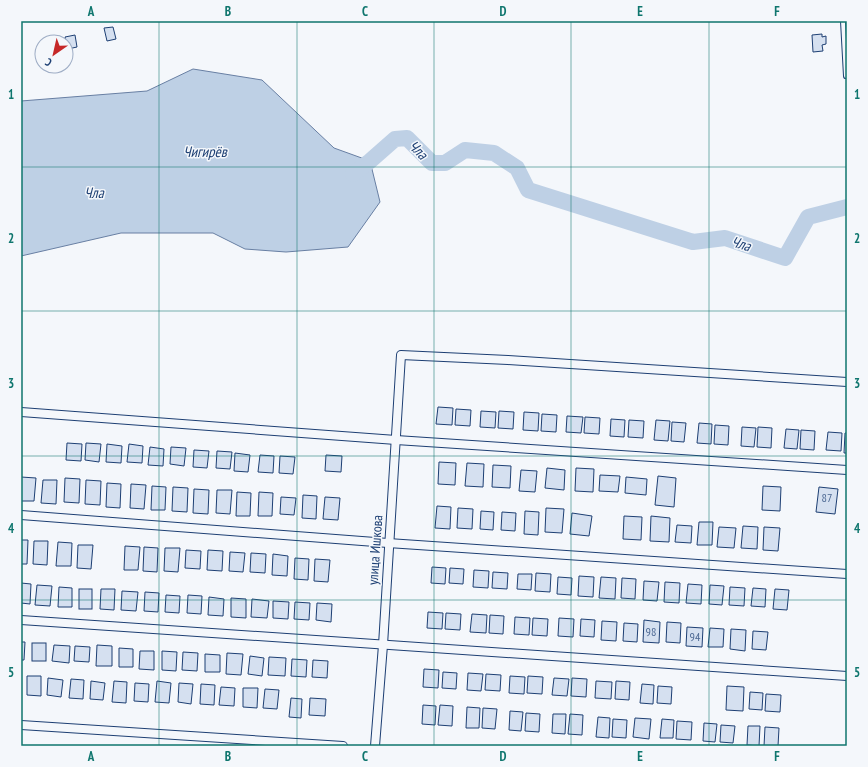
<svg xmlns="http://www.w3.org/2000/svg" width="868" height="767" viewBox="0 0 868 767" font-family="'PT Sans Narrow',sans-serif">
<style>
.water{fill:#bed0e5;stroke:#687fa3}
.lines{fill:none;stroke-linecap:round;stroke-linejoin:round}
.river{stroke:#bed0e5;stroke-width:16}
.building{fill:#d5e0f0;stroke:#1d3f73}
.service-casing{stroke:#1d3f73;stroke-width:6}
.minor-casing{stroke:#1d3f73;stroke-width:10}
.service{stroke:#f4f7fb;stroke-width:4}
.minor{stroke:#f4f7fb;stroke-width:8}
.grid{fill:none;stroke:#0f766e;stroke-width:1;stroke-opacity:0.55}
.labels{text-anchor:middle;stroke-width:3;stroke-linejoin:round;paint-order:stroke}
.number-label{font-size:12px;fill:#4b6792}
.street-label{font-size:14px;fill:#1d3f73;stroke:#f4f7fb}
.water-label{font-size:15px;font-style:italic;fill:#1d3f73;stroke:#f4f7fb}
.neatline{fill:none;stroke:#0f766e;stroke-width:1.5}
.grid-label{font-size:13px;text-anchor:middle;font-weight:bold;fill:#0f766e}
</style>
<rect width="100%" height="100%" fill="#f4f7fb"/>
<polygon class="water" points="193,69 262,80 334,148 370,161 380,202 348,247 286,252 245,249 213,233 121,233 21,256 21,101 147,91"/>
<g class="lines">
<polyline class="river" points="353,174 370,161 395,139 407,138 432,163 445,163 465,150 494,153 517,168 528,190 693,242 725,238 785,258 808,217 847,207"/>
</g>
<g class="building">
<polygon points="113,27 116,39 107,41 104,28"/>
<polygon points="822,34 822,37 826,36 826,44 822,45 823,51 813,52 812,35"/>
<polygon points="75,35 77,47 68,49 65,37"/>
<polygon points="438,407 453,408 452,425 436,424"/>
<polygon points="456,409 471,410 470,426 455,425"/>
<polygon points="481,411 496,412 495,428 480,427"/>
<polygon points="499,411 514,412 513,429 498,428"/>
<polygon points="524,412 539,413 538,431 523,430"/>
<polygon points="542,414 557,415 556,432 541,431"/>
<polygon points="567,416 583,417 581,433 566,432"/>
<polygon points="585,417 600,418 599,434 584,433"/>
<polygon points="611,419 625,420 624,437 610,436"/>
<polygon points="629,420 644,421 643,438 628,437"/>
<polygon points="656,420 670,421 668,441 654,440"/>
<polygon points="672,422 686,423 684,442 671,441"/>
<polygon points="699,423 712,424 711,444 697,443"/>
<polygon points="715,425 729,426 728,445 714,444"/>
<polygon points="742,427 756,428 754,447 741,446"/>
<polygon points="758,427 772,428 771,448 757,447"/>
<polygon points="786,429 799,430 797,449 784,448"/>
<polygon points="801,430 815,431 814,450 800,449"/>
<polygon points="828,432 842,433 841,451 826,450"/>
<polygon points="845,433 847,433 847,453 844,453"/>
<polygon points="67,443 82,444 81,461 66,460"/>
<polygon points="86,443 101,444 99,462 85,460"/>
<polygon points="107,444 122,446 121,463 106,462"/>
<polygon points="129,444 143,446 142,463 127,462"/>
<polygon points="150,447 164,449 163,466 148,465"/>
<polygon points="171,447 186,448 184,466 170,464"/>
<polygon points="194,450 209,451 207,468 193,467"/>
<polygon points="217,451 232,452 230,469 216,468"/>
<polygon points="235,453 250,455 248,472 234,471"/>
<polygon points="260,455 274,456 273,473 258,472"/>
<polygon points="326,455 342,456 341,472 325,471"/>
<polygon points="280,456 295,457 293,474 279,473"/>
<polygon points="439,462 456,463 455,485 438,484"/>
<polygon points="467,463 484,464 483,487 465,486"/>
<polygon points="493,465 511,466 510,488 492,487"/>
<polygon points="547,468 565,470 564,490 545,488"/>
<polygon points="576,468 594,469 593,492 575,491"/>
<polygon points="521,470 537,471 535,492 519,491"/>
<polygon points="600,475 620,476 618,492 599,491"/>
<polygon points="658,476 676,478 674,507 655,505"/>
<polygon points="21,477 36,478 34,501 21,501"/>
<polygon points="626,477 647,479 646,495 625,493"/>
<polygon points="65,478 80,479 79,503 64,502"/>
<polygon points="43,480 57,480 56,504 41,503"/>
<polygon points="86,480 101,481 100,505 85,504"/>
<polygon points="107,483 121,484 120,508 106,507"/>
<polygon points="131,484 146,485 144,509 130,508"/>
<polygon points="152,486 166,487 165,510 151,510"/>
<polygon points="763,486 781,487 780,511 762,510"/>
<polygon points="173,487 188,488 187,512 172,511"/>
<polygon points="819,487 838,489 835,514 816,512"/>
<polygon points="194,489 209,490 208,514 193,513"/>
<polygon points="217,490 232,490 230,514 216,513"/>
<polygon points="237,492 251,493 250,516 236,516"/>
<polygon points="259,492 273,493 272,516 258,516"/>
<polygon points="303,495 317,496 316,519 302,518"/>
<polygon points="281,497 296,498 294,515 280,514"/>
<polygon points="325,497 340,498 338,520 323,519"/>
<polygon points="437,506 451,507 450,529 435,528"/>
<polygon points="458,508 473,509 472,529 457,528"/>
<polygon points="546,508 564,509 562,533 545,532"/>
<polygon points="481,511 494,512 493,530 480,529"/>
<polygon points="525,511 539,512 538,535 524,534"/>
<polygon points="502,512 516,513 515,531 501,530"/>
<polygon points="572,513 592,516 589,536 570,534"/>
<polygon points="624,516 642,517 641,540 623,539"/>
<polygon points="651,516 670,518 669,542 650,541"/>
<polygon points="699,522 713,522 712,545 697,545"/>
<polygon points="677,525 692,526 691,543 675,542"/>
<polygon points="743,526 758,527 757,549 741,548"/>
<polygon points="719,527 736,528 734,548 717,547"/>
<polygon points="764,527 780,528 778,551 763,550"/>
<polygon points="21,540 28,540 27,564 21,564"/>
<polygon points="34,541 48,541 47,565 33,564"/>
<polygon points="58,542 72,543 71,566 56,566"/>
<polygon points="78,545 93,545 91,569 77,568"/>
<polygon points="125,546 140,547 138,570 124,570"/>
<polygon points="144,547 158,548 157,572 143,571"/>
<polygon points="165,548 180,548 178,572 164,571"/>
<polygon points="186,550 201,551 200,569 185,568"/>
<polygon points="208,550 223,551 222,571 207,570"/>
<polygon points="230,552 245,553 243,572 229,571"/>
<polygon points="251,553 266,554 265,573 250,572"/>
<polygon points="273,554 288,556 287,576 272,575"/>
<polygon points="295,558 309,559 308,580 294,579"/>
<polygon points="315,559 330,560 328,582 314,581"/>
<polygon points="432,567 446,568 445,584 431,583"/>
<polygon points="450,568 464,569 463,584 449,583"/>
<polygon points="474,570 489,571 488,588 473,587"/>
<polygon points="493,572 508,573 507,589 492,588"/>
<polygon points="536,573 551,574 550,592 535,591"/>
<polygon points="518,574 532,574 531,590 517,589"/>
<polygon points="579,576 594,577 593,597 578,596"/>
<polygon points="558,577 572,578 571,595 557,594"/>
<polygon points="601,577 616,578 615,599 599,598"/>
<polygon points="622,578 636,579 635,599 621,598"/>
<polygon points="644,581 659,582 657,601 643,600"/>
<polygon points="665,582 680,583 679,603 664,602"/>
<polygon points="21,583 31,584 30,604 21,603"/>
<polygon points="688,584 702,585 701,604 686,603"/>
<polygon points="37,585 52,586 50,606 35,605"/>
<polygon points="710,585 724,586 722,605 709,604"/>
<polygon points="59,587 72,588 72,607 58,607"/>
<polygon points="730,587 745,588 744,606 729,605"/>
<polygon points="753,588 766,589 765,607 751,606"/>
<rect x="79" y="589" width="13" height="20"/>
<polygon points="101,589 115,589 114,610 100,609"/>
<polygon points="775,589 789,590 787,610 773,609"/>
<polygon points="122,591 138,592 136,611 121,610"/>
<polygon points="145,592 159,593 158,612 144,611"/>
<polygon points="166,595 180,596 179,613 165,612"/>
<polygon points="188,595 202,596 201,614 187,613"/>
<polygon points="209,597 224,599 223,616 208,615"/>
<polygon points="231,598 246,599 246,618 231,617"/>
<polygon points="252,599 269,601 267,618 251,617"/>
<polygon points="273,601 289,602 288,619 273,618"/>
<polygon points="295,602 310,603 309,620 294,619"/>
<polygon points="317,603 332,604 331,622 316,620"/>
<polygon points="428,612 443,613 442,629 427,628"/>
<polygon points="446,613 461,614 460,630 445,629"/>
<polygon points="472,614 487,615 486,633 470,632"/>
<polygon points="490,615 504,616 503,634 489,633"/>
<polygon points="515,617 530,618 529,635 514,634"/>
<polygon points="533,618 548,619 547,636 532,635"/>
<polygon points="559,618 574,619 573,637 558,636"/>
<polygon points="581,619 595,620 594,637 580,636"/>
<polygon points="644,620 660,622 659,643 643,642"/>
<polygon points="602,621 617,622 616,641 601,640"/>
<polygon points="667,622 681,623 680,643 666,642"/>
<polygon points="624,623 638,624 637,642 623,641"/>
<polygon points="687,627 703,628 702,647 686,646"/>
<polygon points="710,628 724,629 723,647 708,647"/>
<polygon points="731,629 746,630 745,651 730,649"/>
<polygon points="753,631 768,632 766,650 752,649"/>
<polygon points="21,642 25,642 24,660 21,660"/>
<rect x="32" y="643" width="14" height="18"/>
<polygon points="54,645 70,646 69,663 52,661"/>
<polygon points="97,645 112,646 112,666 96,666"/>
<polygon points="75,646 90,647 89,662 74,661"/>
<polygon points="119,648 133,649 133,667 119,667"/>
<polygon points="140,651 154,651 154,670 139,669"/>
<polygon points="162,651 177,652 176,671 162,670"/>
<polygon points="183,652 198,653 197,671 182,670"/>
<polygon points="227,653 243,654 241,675 226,674"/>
<polygon points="205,654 220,655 220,672 205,672"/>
<polygon points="250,656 264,658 262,676 248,674"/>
<polygon points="269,657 286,658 285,676 268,675"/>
<polygon points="292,659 307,660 306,677 291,676"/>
<polygon points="313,660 328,661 327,678 312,677"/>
<polygon points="424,669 439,670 438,688 423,687"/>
<polygon points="443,672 457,673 456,689 442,688"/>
<polygon points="468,673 483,674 481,691 467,690"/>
<polygon points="486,674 501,675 500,691 485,690"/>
<polygon points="27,676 41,676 41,696 27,695"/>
<polygon points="510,676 525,677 524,694 509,693"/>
<polygon points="528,676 543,677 542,694 527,693"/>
<polygon points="48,678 63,680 61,697 47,695"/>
<polygon points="554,678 569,679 567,696 552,695"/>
<polygon points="572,678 587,679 586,697 571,696"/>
<polygon points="71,679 84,680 83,699 69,698"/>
<polygon points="91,681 105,683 103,700 90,699"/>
<polygon points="114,681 127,682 126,703 112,702"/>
<polygon points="157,681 171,683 169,703 155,702"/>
<polygon points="596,681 612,682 611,699 595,698"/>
<polygon points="616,681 630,682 629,700 615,699"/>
<polygon points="135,683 149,684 148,702 134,701"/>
<polygon points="179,683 193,684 191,704 178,702"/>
<polygon points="201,684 215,685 214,705 200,704"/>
<polygon points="642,684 654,685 653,704 640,703"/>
<polygon points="658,686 672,687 671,704 657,703"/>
<polygon points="727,686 744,687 743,711 726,710"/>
<polygon points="221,687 235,688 234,706 219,705"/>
<polygon points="243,688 258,688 257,708 243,707"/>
<polygon points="265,689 279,690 277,709 263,708"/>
<polygon points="750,692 763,693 762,710 749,709"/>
<polygon points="766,694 781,695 780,712 765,711"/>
<polygon points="291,698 302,699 301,718 289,717"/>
<polygon points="310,698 326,699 325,716 309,715"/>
<polygon points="423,705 436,706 435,725 422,724"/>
<polygon points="440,705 453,706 452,726 438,725"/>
<polygon points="467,707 480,708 479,728 466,728"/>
<polygon points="483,708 497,709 495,729 482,728"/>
<polygon points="510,711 523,712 521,731 509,730"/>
<polygon points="526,713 540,714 539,732 525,731"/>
<polygon points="553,714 566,714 565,734 552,733"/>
<polygon points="570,714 583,715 582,735 568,734"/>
<polygon points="598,717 610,718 609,738 596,737"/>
<polygon points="635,718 651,719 649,739 633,737"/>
<polygon points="613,719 627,720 626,738 612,737"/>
<polygon points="662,719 674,720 673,738 660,738"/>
<polygon points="677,721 692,722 691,740 676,739"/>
<polygon points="704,723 717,724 715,742 703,741"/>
<polygon points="721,725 735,726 733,743 720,742"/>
<polygon points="748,726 760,726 759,746 747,745"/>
<polygon points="765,727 779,728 778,746 764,746"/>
</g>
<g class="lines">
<g class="service-casing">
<polyline id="service" points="843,21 846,76"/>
</g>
<g class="minor-casing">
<g id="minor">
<polyline points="21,412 396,440 847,470"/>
<polyline points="21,515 388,543 847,574"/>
<polyline points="21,620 847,676"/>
<polyline points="21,725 343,746"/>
<polyline points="375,746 383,645 401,355 508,360 847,382"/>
</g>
</g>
<use href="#service" class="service"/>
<use href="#minor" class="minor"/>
</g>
<path class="grid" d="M159 21V746M297 21V746M434 21V746M571 21V746M709 21V746M21 167H847M21 311H847M21 456H847M21 600H847"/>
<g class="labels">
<g class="number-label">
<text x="827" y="502">87</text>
<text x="651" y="636">98</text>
<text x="695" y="641">94</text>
</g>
<g class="street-label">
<text transform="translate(375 550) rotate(-86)" y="5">улица Ишкова</text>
</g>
<g class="water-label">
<text transform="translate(418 150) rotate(45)" y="5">Чла</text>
<text x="205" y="157">Чигирёв</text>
<text x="94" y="198">Чла</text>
<text transform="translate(741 244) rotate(17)" y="5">Чла</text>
</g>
</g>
<rect width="868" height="767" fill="none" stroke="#f4f7fb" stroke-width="44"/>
<g transform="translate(54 54) rotate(214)"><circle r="19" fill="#f4f7fb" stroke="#9eadc5"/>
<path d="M0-3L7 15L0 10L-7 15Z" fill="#c62828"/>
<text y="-6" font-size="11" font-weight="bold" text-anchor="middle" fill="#1d3f73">С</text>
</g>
<rect x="22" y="22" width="824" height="723" class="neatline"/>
<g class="grid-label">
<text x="91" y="16">A</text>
<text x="228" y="16">B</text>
<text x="365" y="16">C</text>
<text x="503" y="16">D</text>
<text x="640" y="16">E</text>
<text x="777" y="16">F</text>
<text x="11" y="99">1</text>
<text x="857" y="99">1</text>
<text x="11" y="243">2</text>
<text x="857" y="243">2</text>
<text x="11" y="388">3</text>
<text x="857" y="388">3</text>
<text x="11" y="533">4</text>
<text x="857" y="533">4</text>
<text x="11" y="677">5</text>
<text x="857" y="677">5</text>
<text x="91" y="761">A</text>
<text x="228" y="761">B</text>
<text x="365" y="761">C</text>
<text x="503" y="761">D</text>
<text x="640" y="761">E</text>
<text x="777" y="761">F</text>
</g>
</svg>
